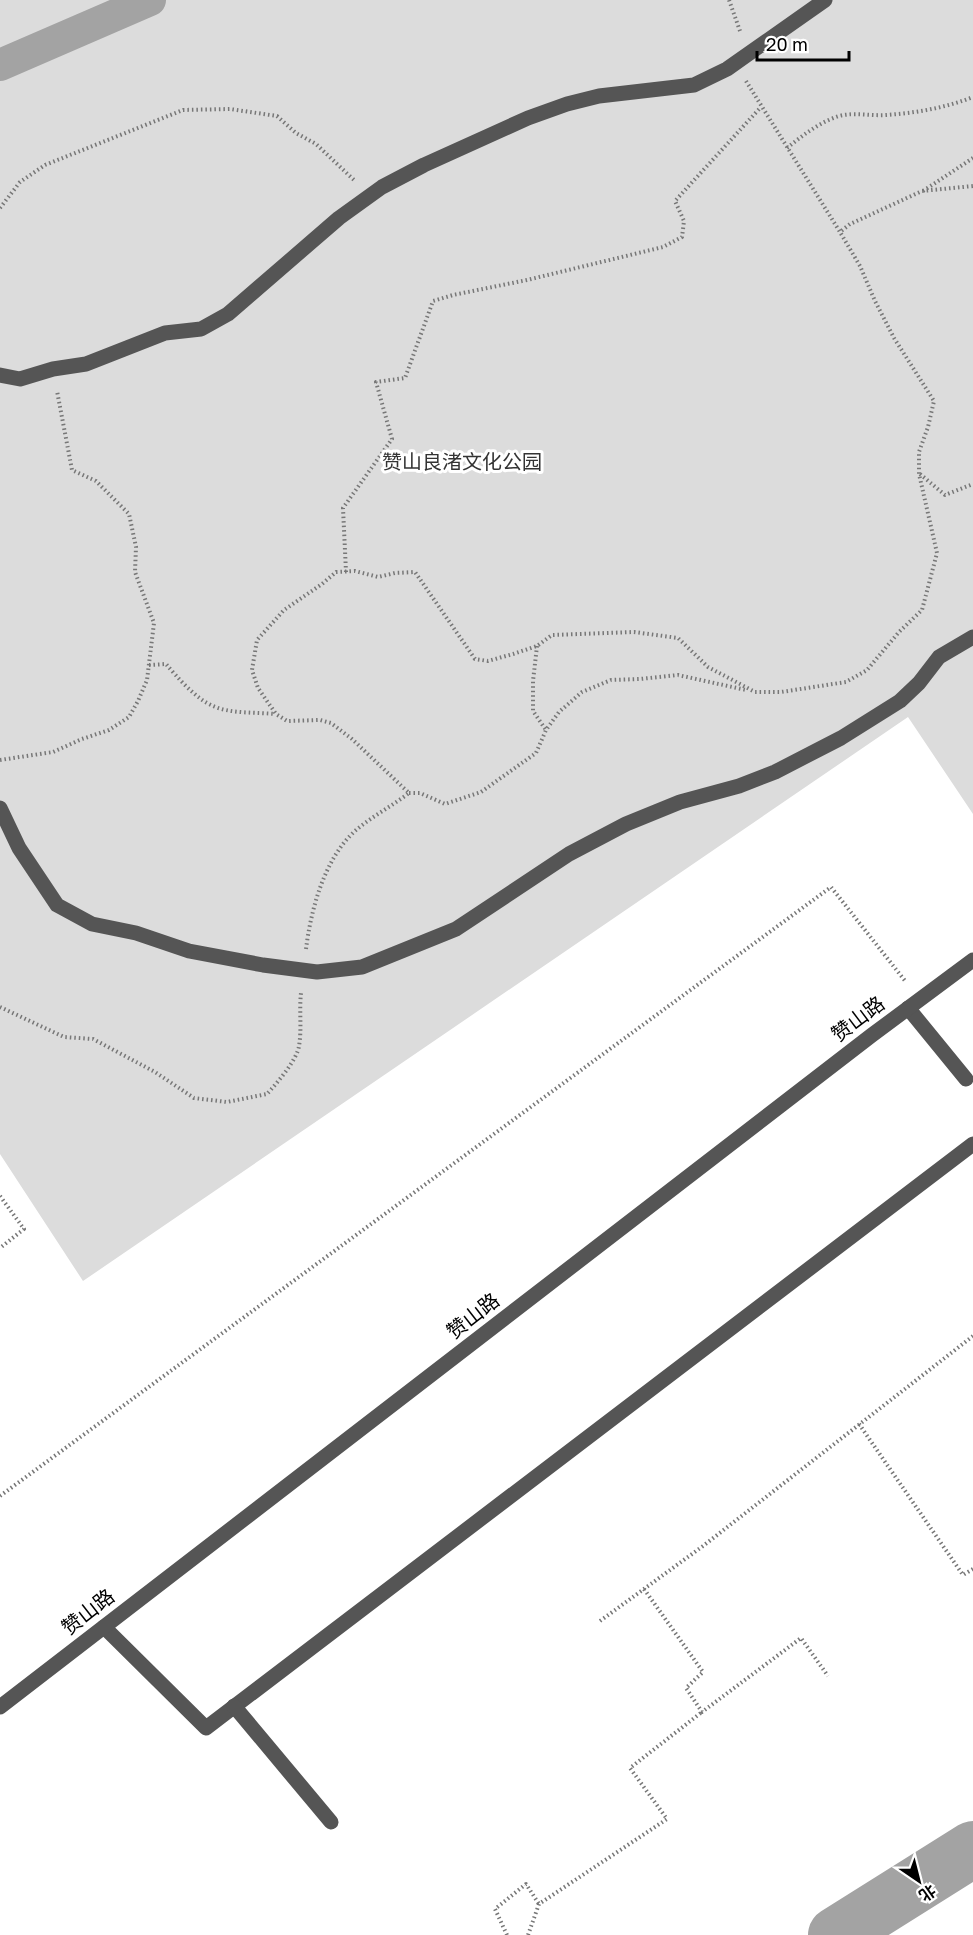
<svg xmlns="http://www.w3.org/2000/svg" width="973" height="1935" viewBox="0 0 973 1935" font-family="'Golos Text','Noto Sans SC',sans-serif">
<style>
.green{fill:#dcdcdc}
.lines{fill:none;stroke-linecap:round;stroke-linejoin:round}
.canal{stroke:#a3a3a3;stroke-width:32}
.river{stroke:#a3a3a3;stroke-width:56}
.path{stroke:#777;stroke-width:4;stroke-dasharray:1.5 3;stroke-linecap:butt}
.minor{stroke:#555;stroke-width:15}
.labels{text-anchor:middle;stroke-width:6;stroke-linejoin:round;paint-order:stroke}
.park-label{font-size:20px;fill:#333;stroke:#fff}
.street-label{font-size:20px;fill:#000;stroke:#fff}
</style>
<rect width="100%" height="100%" fill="#fff"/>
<polygon class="green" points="0,0 973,0 973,814 908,717 83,1281 0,1154"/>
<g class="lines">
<polyline class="canal" points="0,65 150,0"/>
<polyline class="river" points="836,1935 973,1849"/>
<g class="path">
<polyline points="729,0 740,31"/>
<polyline points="746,81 840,232 850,224 922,191 973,186"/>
<path d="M787 148C803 135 820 122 839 116 855 112 870 116 886 115 915 113 945 108 973 97"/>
<polyline points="923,191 973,158"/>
<polyline points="0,208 20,182 45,165 183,110 230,109 277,116 296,133 316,144 354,180"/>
<polyline points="920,474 945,495 973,484"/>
<polyline points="346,572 343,508 392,439 376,382 405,378 433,301 453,295 527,280 663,247 682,237 684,221 675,201 761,107"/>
<polyline points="537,646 533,681 533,711 546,730"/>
<path d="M149 665 166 664C177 677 196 699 213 706 231 714 255 712 275 714"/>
<polyline points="0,760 53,752 82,739 109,730 129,717 138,701 147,680 154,623 135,572 136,547 129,514 96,481 72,470 57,391"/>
<polyline points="409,793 420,793 445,804 481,792 536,753 546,730 559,712 582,692 611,680 640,679 678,675 746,690"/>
<path d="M306 949C311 910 324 859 355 831 371 817 392 806 409 793L352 739 331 723 320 720 287 721 276 714 258 688 252 670 257 640 284 610 322 584 336 572 355 571 378 577 395 573 415 572 475 659 488 661 513 654 537 646 552 635 634 632 678 638 708 667 755 692H781L846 682 867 670 899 632 922 610 937 553 919 474V452L928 427 934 401 894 338 875 301 860 266 840 232"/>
<path d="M0 1007 64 1037 93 1039 155 1072 194 1098 227 1102 267 1094C277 1083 297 1060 299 1046 302 1029 299 1010 301 993"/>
<polyline points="0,1196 24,1229 0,1248"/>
<polyline points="859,1424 963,1575 973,1569"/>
<polyline points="0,1496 831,887 906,982"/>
<polyline points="644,1589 703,1672 686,1688 702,1712 801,1638 828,1676"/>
<polyline points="600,1621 703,1546 973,1336"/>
<polyline points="507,1935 495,1909 526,1884 539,1904"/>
<polyline points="528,1935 539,1904 667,1819 630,1768 702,1712"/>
</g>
<g class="minor">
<polyline points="0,375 20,379 53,369 86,364 165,333 201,329 228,314 339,218 382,187 424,165 528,118 567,104 599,96 694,85 727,69 825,0"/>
<polyline points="0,808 19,848 57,905 92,924 136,933 189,951 263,965 317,972 362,967 456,929 569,854 626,824 680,802 739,786 775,772 841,738 900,701 919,683 939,657 973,637"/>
<polyline points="908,1008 966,1079"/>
<polyline points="104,1627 206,1728 973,1144"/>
<polyline points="234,1706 331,1822"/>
<polyline points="0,1707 872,1035 973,960"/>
</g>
</g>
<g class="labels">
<g class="park-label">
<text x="462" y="469">赞山良渚文化公园</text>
</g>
<g class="street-label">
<text transform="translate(858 1019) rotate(-37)" y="7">赞山路</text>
<text transform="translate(473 1316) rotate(-38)" y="7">赞山路</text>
<text transform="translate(88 1612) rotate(-38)" y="7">赞山路</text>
</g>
</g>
<g transform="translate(919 1881) rotate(145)" stroke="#ffffff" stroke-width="4.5" paint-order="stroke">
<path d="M0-4.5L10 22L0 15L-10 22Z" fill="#000000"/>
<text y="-9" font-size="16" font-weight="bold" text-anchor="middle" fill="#000000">北</text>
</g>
<path d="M757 51v9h92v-9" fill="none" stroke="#000000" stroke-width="3"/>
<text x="766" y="51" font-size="18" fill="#000000" stroke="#ffffff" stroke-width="4.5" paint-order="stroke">20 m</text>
</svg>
